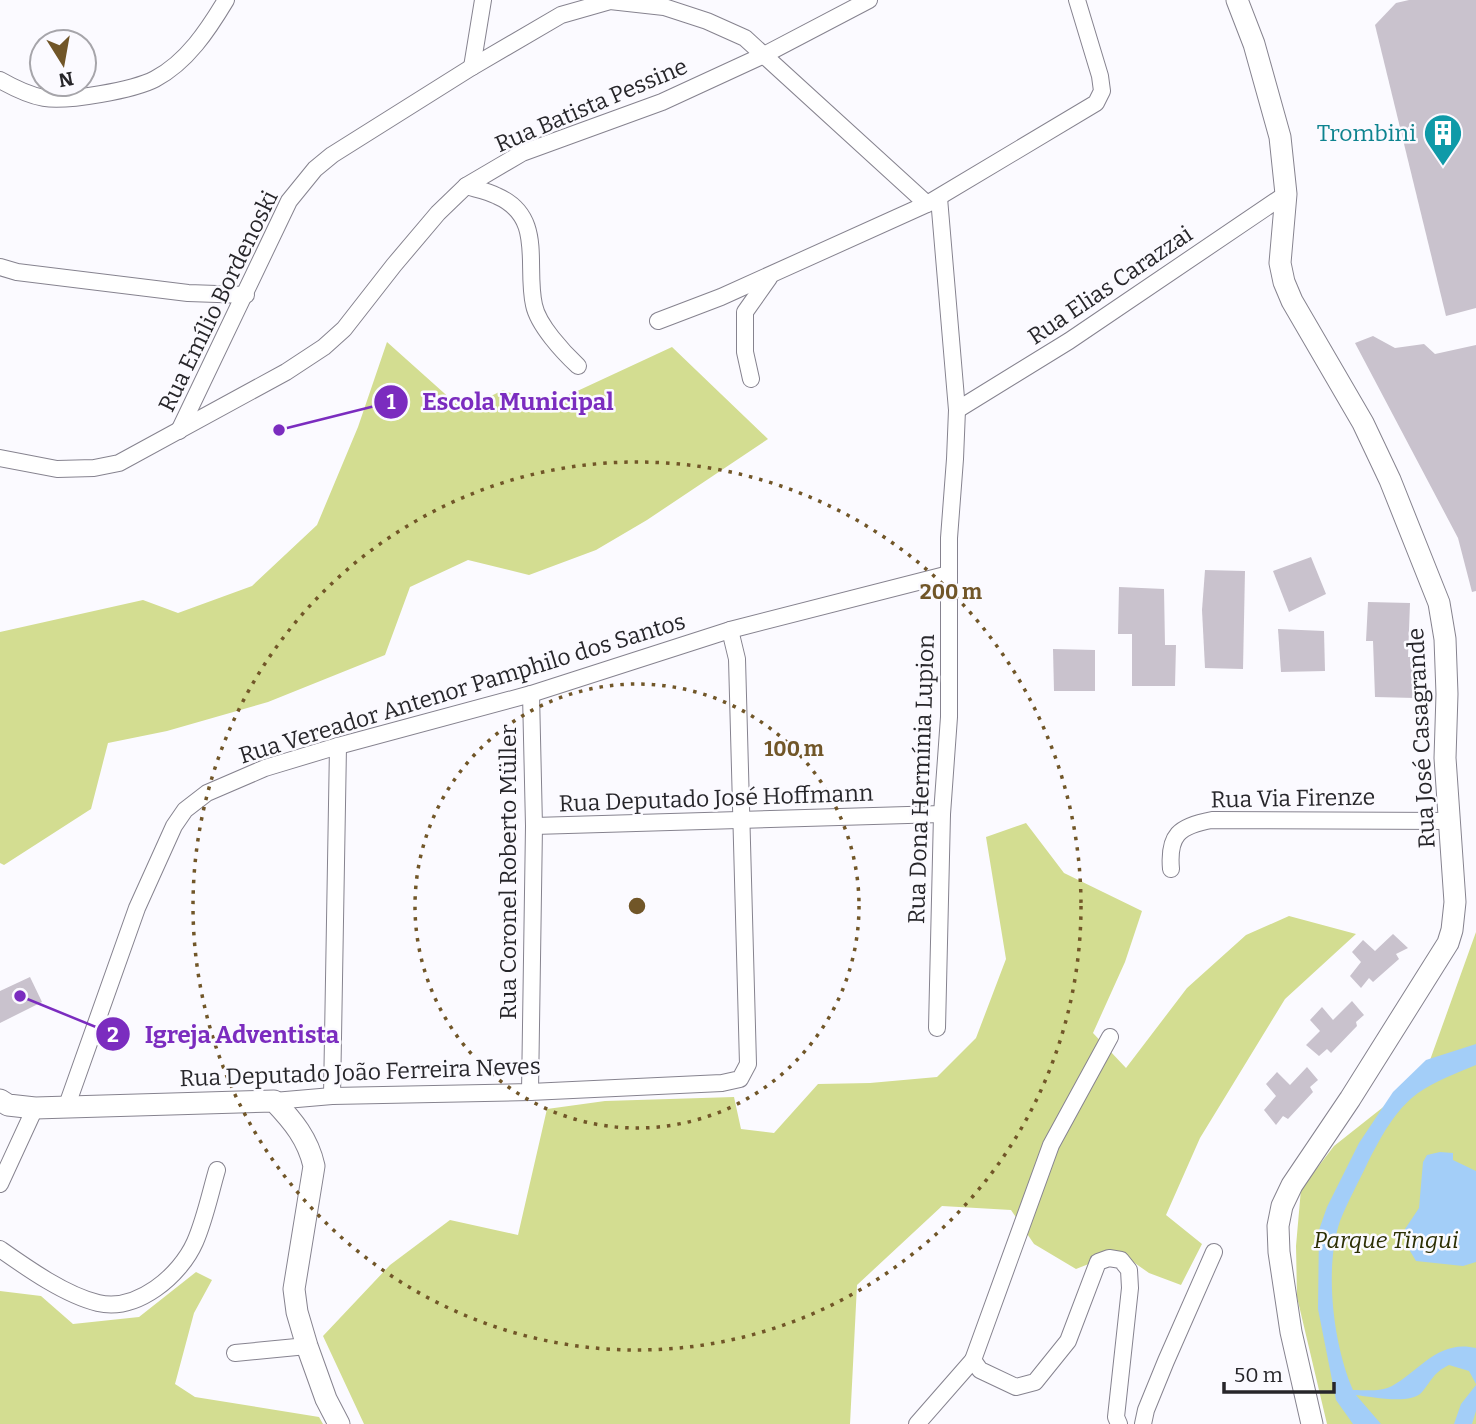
<svg xmlns="http://www.w3.org/2000/svg" width="1476" height="1424" viewBox="0 0 1476 1424" font-family="Bitter,serif">
<style>
.green{fill:#d3dd91}
.water{fill:#a3cef8}
.building{fill:#c9c2cd}
.lines{fill:none;stroke-linecap:round;stroke-linejoin:round}
.street-casing{stroke:#86838f;stroke-width:18}
.secondary-casing{stroke:#86838f;stroke-width:23}
.street{stroke:#fff;stroke-width:16}
.secondary{stroke:#fff;stroke-width:21}
.ring{fill:none;stroke:#715628;stroke-width:3.5;stroke-dasharray:3.5 7}
.labels{text-anchor:middle;stroke-width:5;stroke-linejoin:round;paint-order:stroke}
.street-label{font-size:23px;fill:#27262a;stroke:#fbfaff}
.culture-label{font-size:23px;fill:#0d838f;stroke:#fbfaff;text-anchor:end}
.park-label{font-size:23px;font-style:italic;fill:#2c2f04;stroke:#fbfaff}
.centre{fill:#715628;stroke:#fbfaff;stroke-width:3.5}
.ring-label{font-size:21px;text-anchor:middle;font-weight:bold;fill:#715628;stroke:#fbfaff;stroke-width:5;stroke-linejoin:round;paint-order:stroke}
.leader{fill:none;stroke:#7b2cbf;stroke-width:2.5}
.callout-dot{fill:#7b2cbf;stroke:#fbfaff;stroke-width:2.5}
.mark-label{font-size:21px;text-anchor:middle;font-weight:bold;fill:#fff}
.callout-label{font-size:24px;text-anchor:middle;font-weight:bold;fill:#7b2cbf;stroke:#fbfaff;stroke-width:5;stroke-linejoin:round;paint-order:stroke}
</style>
<rect width="100%" height="100%" fill="#fbfaff"/>
<g class="green">
<polygon points="387,342 463,410 503,390 545,406 672,347 768,439 647,520 596,550 529,575 468,560 410,587 385,655 268,702 167,731 108,743 91,809 4,865 0,863 0,632 143,600 178,613 252,586 317,525 358,427"/>
<polygon points="1026,823 1064,873 1142,911 1125,962 1093,1033 1126,1068 1187,988 1246,935 1289,916 1356,934 1285,999 1200,1138 1166,1215 1202,1244 1181,1285 1149,1273 1119,1252 1076,1269 1034,1244 1011,1210 942,1206 857,1285 850,1424 364,1424 323,1336 390,1265 450,1220 518,1235 547,1109 605,1101 734,1097 741,1129 774,1133 818,1084 870,1083 937,1077 976,1038 1006,959 986,837"/>
<polygon points="1476,932 1476,1424 1327,1424 1297,1297 1296,1246 1301,1189 1334,1146 1425,1074"/>
<polygon points="196,1272 212,1280 194,1313 175,1384 195,1397 319,1417 323,1424 0,1424 0,1291 41,1296 73,1324 139,1317"/>
</g>
<g class="water">
<path d="M1476 1044V1065C1457 1073 1435 1081 1418 1093 1394 1111 1381 1137 1368 1162 1359 1181 1348 1201 1340 1221 1324 1268 1333 1344 1353 1390 1365 1390 1380 1392 1392 1386 1420 1370 1439 1339 1476 1348V1384L1469 1371 1449 1365C1433 1373 1433 1379 1422 1392 1411 1405 1372 1397 1356 1395L1381 1424H1353L1336 1400 1318 1309 1319 1230 1327 1207 1359 1143 1393 1092 1426 1060Z"/>
<polygon points="1440,1152 1453,1153 1453,1160 1476,1171 1476,1262 1463,1266 1416,1261 1407,1246 1405,1229 1419,1208 1423,1162 1427,1155"/>
<polygon points="1476,1385 1476,1411 1472,1424 1454,1424 1461,1404"/>
</g>
<g class="building">
<polygon points="1409,0 1476,0 1476,308 1446,316 1375,25 1396,3"/>
<polygon points="1373,336 1395,348 1424,344 1435,354 1476,345 1476,591 1472,592 1458,538 1355,343"/>
<polygon points="1311,557 1326,594 1289,612 1273,571"/>
<polygon points="1205,570 1245,571 1243,669 1205,668 1202,610"/>
<polygon points="1119,587 1164,589 1165,645 1176,645 1175,686 1132,686 1132,634 1118,634"/>
<polygon points="1368,602 1410,603 1408,657 1416,657 1415,698 1375,697 1373,641 1366,641"/>
<polygon points="1278,629 1324,631 1325,671 1281,672"/>
<polygon points="1053,649 1095,650 1095,691 1054,691"/>
<polygon points="1393,934 1408,948 1396,954 1399,959 1373,982 1369,978 1361,988 1350,976 1361,962 1352,952 1363,940 1375,951"/>
<polygon points="30,977 42,1002 0,1023 0,991"/>
<polygon points="1352,1001 1364,1015 1356,1022 1357,1026 1331,1053 1327,1049 1319,1056 1306,1045 1320,1031 1310,1020 1322,1007 1333,1020"/>
<polygon points="1307,1067 1318,1080 1310,1087 1313,1092 1288,1119 1283,1116 1276,1125 1264,1110 1276,1096 1266,1084 1277,1072 1290,1085"/>
</g>
<g class="lines">
<g class="street-casing">
<g id="street">
<polyline points="472,67 483,0"/>
<path d="M0 80C14 88 28 95 44 98 67 102 134 90 155 79 187 62 208 30 226 0"/>
<path d="M466 186C476 189 488 191 497 196 545 217 525 265 534 305 538 325 563 352 578 366"/>
<polyline points="0,267 17,272 188,293 246,295"/>
<polyline points="658,321 721,297 927,204 1096,103 1102,91 1100,76 1077,0"/>
<polyline points="751,379 745,352 745,312 769,278"/>
<polyline points="957,410 1069,341 1286,194"/>
<polyline points="179,431 289,201 315,169 332,155 472,67 561,15 610,1 664,7 707,21 745,38 927,204"/>
<polyline points="0,458 57,469 94,468 119,463 286,372 324,347 344,329 394,265 438,213 466,186 522,153 662,102 764,55 869,0"/>
<polyline points="534,826 942,814"/>
<path d="M1171 869C1168 835 1179 826 1212 820L1449 821"/>
<polyline points="937,1028 942,814 949,717 949,538 955,459 957,410 939,198"/>
<polyline points="1110,1037 1051,1145 973,1360 980,1370 1016,1387 1035,1382 1068,1341 1098,1262 1109,1258 1121,1260 1129,1270 1130,1288 1116,1417 1119,1424"/>
<polyline points="530,1092 534,826 531,694"/>
<polyline points="332,1096 338,746"/>
<polyline points="274,1101 332,1096 530,1092 722,1083 740,1079 748,1064 737,659 730,630"/>
<polyline points="66,1108 137,908 174,826 185,810 207,793 265,768 338,746 531,694 730,630 949,574"/>
<polyline points="0,1184 35,1108"/>
<path d="M0 1249C27 1268 65 1295 98 1303 137 1312 180 1276 195 1242 205 1219 210 1194 217 1170"/>
<polyline points="235,1353 307,1346"/>
<polyline points="917,1424 973,1360"/>
<polyline points="1143,1424 1146,1410 1166,1361 1214,1252"/>
</g>
</g>
<g class="secondary-casing">
<g id="secondary">
<polyline points="1237,0 1254,44 1280,137 1286,194 1280,263 1284,282 1292,301 1363,423 1390,480 1439,603 1445,639 1447,694 1445,758 1455,902 1452,930 1448,943 1350,1099 1292,1185 1282,1206 1278,1226 1279,1252 1291,1332 1312,1424"/>
<path d="M0 1100 8 1105 35 1108 274 1101C293 1121 308 1139 314 1166L294 1289 297 1312 307 1346 326 1399 339 1424"/>
</g>
</g>
<use href="#street" class="street"/>
<use href="#secondary" class="secondary"/>
</g>
<g class="ring">
<circle cx="637" cy="906" r="222"/>
<circle cx="637" cy="906" r="444"/>
</g>
<defs>
<g id="building-pin" transform="scale(2.0125)"><path d="M0 17L-7.5 6A9.5 9.5 0 1 1 7.5 6Z" fill="#0f9aa8" stroke="#fbfaff"/><path d="M-4-6H4V6H1V3H-1V6H-4ZM-2.5-4.3h1.7v1.8h-1.7ZM.8-4.3h1.7v1.8H.8ZM-2.5-1h1.7V.8h-1.7ZM.8-1h1.7V.8H.8Z" fill="#fff"/></g>
</defs>
<g fill-rule="evenodd">
<use href="#building-pin" x="1443" y="133"/>
</g>
<g class="labels">
<g class="street-label">
<text transform="translate(591 105) rotate(-23)" y="8">Rua Batista Pessine</text>
<text transform="translate(1110 285) rotate(-34)" y="8">Rua Elias Carazzai</text>
<text transform="translate(218 301) rotate(-64)" y="8">Rua Emílio Bordenoski</text>
<text transform="translate(462 688) rotate(-17)" y="8">Rua Vereador Antenor Pamphilo dos Santos</text>
<text transform="translate(1421 738) rotate(-93)" y="8">Rua José Casagrande</text>
<text transform="translate(921 779) rotate(-88)" y="8">Rua Dona Hermínia Lupion</text>
<text transform="translate(716 798) rotate(-2)" y="8">Rua Deputado José Hoffmann</text>
<text transform="translate(1293 798) rotate(-1)" y="8">Rua Via Firenze</text>
<text transform="translate(508 872) rotate(-90)" y="8">Rua Coronel Roberto Müller</text>
<text transform="translate(360 1072) rotate(-2)" y="8">Rua Deputado João Ferreira Neves</text>
</g>
<g class="culture-label">
<text x="1416" y="141">Trombini</text>
</g>
<g class="park-label">
<text x="1386" y="1248">Parque Tingui</text>
</g>
</g>
<circle cx="637" cy="906" r="10" class="centre"/>
<g class="ring-label">
<text x="951" y="599">200 m</text>
<text x="794" y="756">100 m</text>
</g>
<path class="leader" d="M279 430L391 402M20 996L113 1034"/>
<g class="callout-dot">
<circle cx="279" cy="430" r="7"/>
<circle cx="20" cy="996" r="7"/>
<circle cx="391" cy="402" r="18"/>
<circle cx="113" cy="1034" r="18"/>
</g>
<g class="mark-label">
<text x="391" y="409">1</text>
<text x="113" y="1042">2</text>
</g>
<g class="callout-label">
<text x="518" y="410">Escola Municipal</text>
<text x="242" y="1043">Igreja Adventista</text>
</g>
<g transform="translate(63 63) rotate(169)"><circle r="33" fill="#fbfaff" stroke="#a6a5aa" stroke-width="2"/>
<path d="M0-5L12 26L0 18L-12 26Z" fill="#715628"/>
<text y="-10" font-size="19" font-weight="bold" text-anchor="middle" fill="#27262a">N</text>
</g>
<path d="M1224 1382v10h110v-10" fill="none" stroke="#27262a" stroke-width="3.5"/>
<text x="1234" y="1382" font-size="21" fill="#27262a" stroke="#fbfaff" stroke-width="5" paint-order="stroke">50 m</text>
</svg>
